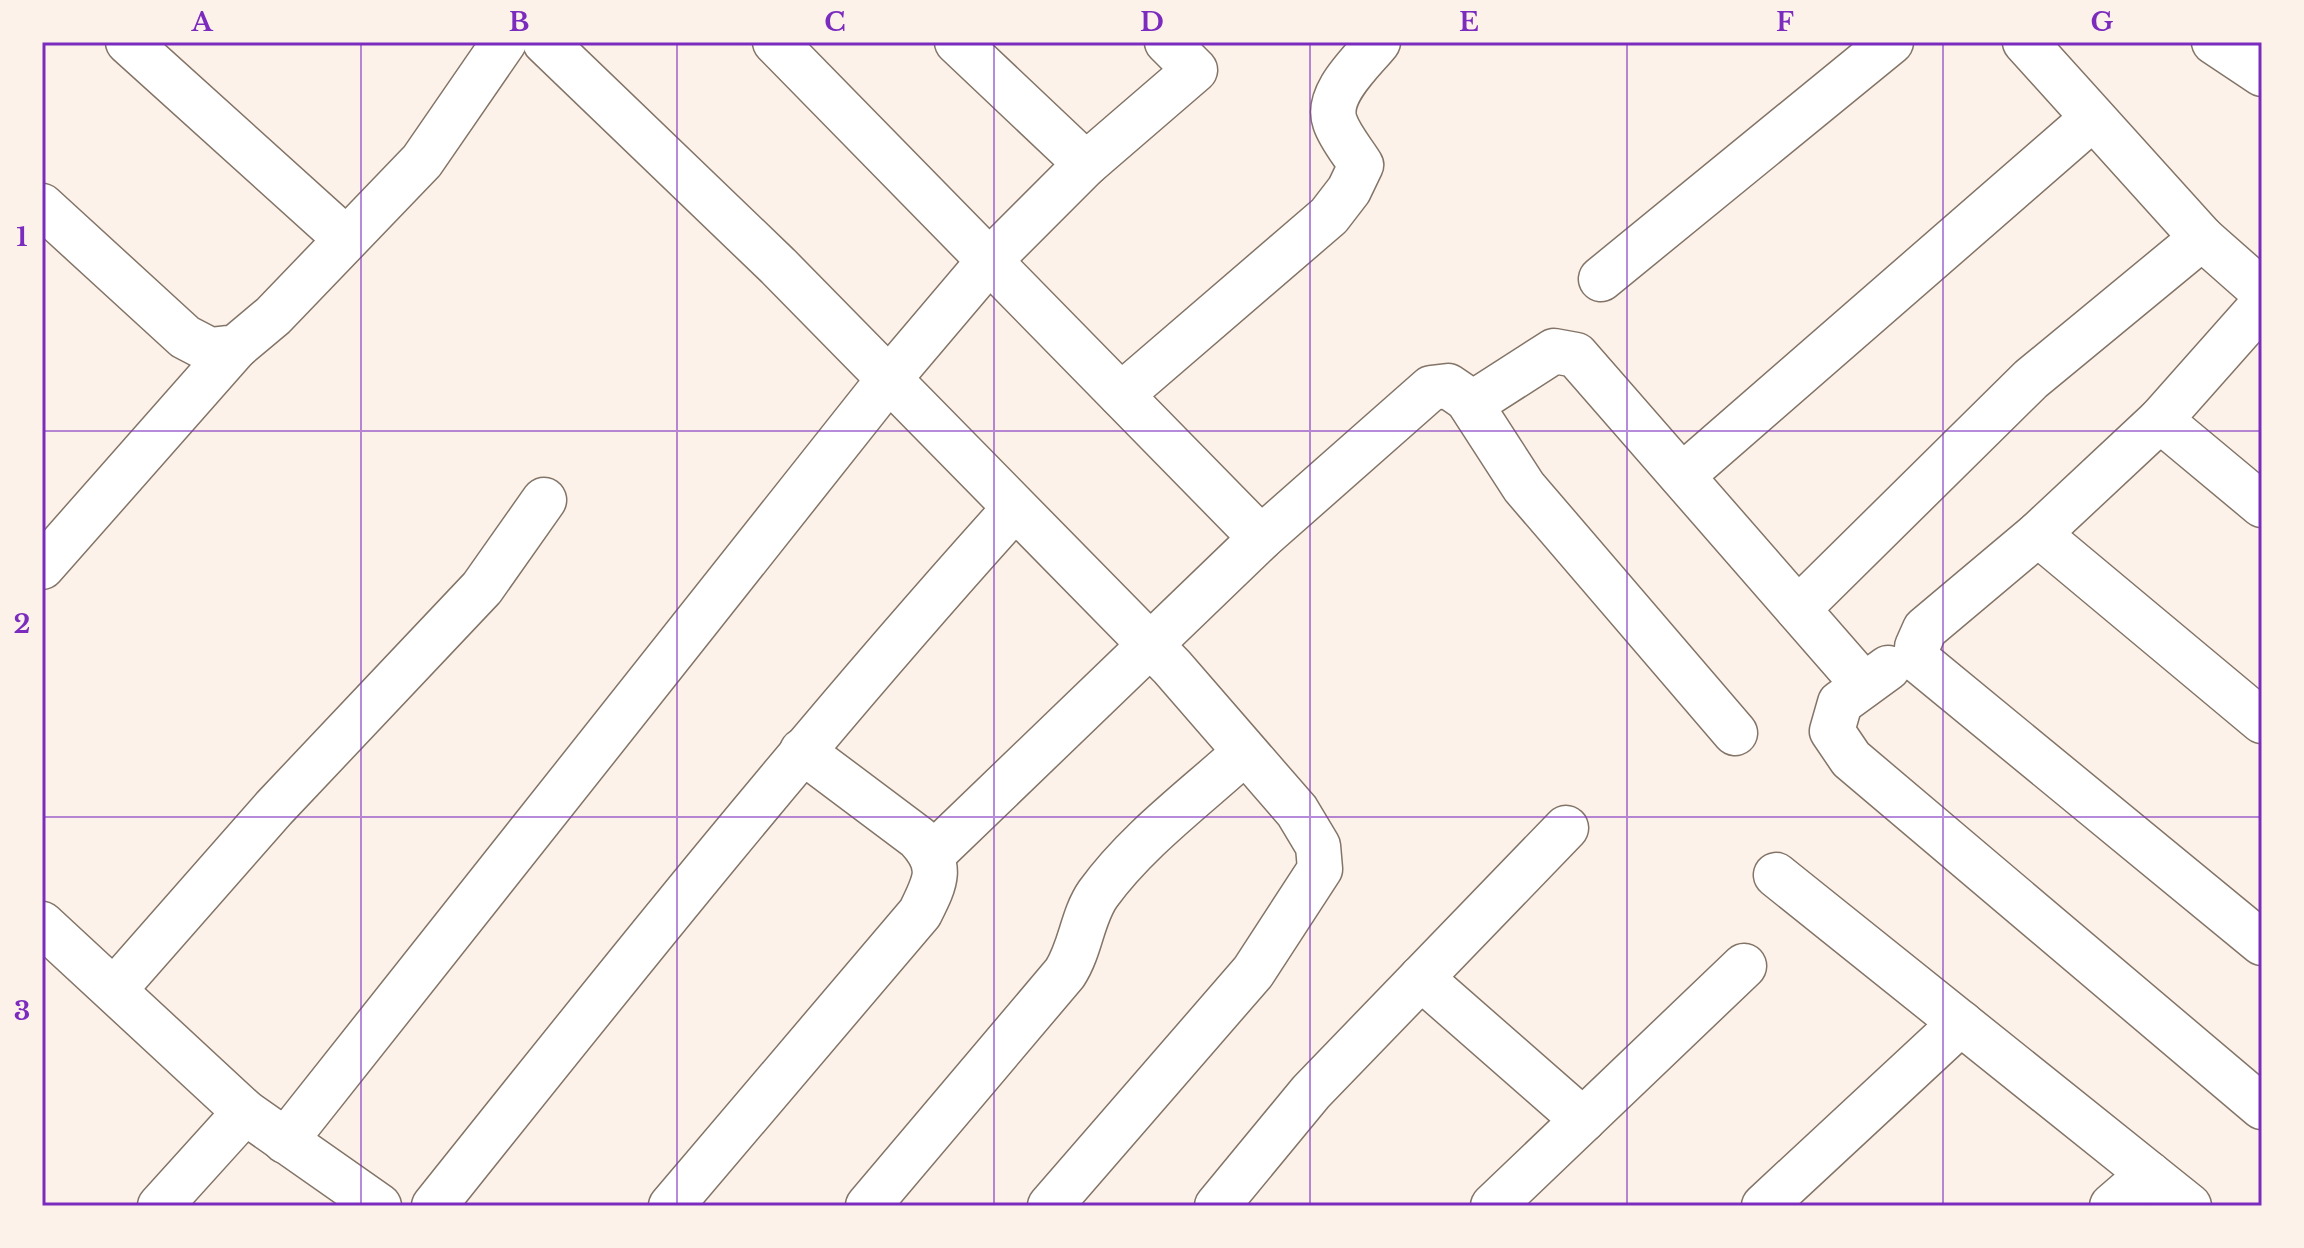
<svg xmlns="http://www.w3.org/2000/svg" width="2304" height="1248" viewBox="0 0 2304 1248" font-family="'Libre Baskerville',serif">
<style>
.lines{fill:none;stroke-linecap:round;stroke-linejoin:round}
.minor-casing{stroke:#837467;stroke-width:47}
.minor{stroke:#fff;stroke-width:44}
.grid{fill:none;stroke:#7b2cbf;stroke-width:2;stroke-opacity:0.55}
.neatline{fill:none;stroke:#7b2cbf;stroke-width:3}
.grid-label{font-size:26px;text-anchor:middle;font-weight:bold;fill:#7b2cbf}
</style>
<rect width="100%" height="100%" fill="#fdf2e9"/>
<g class="lines">
<g class="minor-casing">
<g id="minor">
<polyline points="128,42 346,239"/>
<polyline points="545,42 778,266 1172,667 1297,811 1318,846 1320,869 1253,972 1050,1206"/>
<polyline points="775,42 1261,538"/>
<polyline points="957,42 1086,164"/>
<polyline points="2025,42 2202,238"/>
<polyline points="2214,42 2262,74"/>
<polyline points="42,206 185,337 210,350 236,347 273,316 422,161 504,42"/>
<polyline points="1601,279 1891,42"/>
<polyline points="2262,305 2160,420 2038,534 1925,629 1917,647 1919,661 2262,943"/>
<path d="M1121 395 1329 216 1349 190 1361 165C1353 152 1340 137 1335 122 1325 94 1362 62 1378 42"/>
<polyline points="1469,402 1524,487 1735,733"/>
<polyline points="2160,420 2262,505"/>
<polyline points="1682,476 2093,118"/>
<polyline points="2038,534 2262,721"/>
<polyline points="42,567 236,347"/>
<polyline points="1798,609 2031,379 2202,238 2262,291"/>
<polyline points="1888,668 1840,703 1832,731 1851,759 2262,1107"/>
<polyline points="933,854 1261,538 1431,388 1448,386 1473,403 1554,351 1576,355 1864,685"/>
<polyline points="1776,875 2189,1206"/>
<polyline points="42,924 245,1112 379,1206"/>
<polyline points="1421,978 1583,1120"/>
<polyline points="114,990 274,808 482,588 544,500"/>
<polyline points="285,1141 889,379 989,261 1086,164 1195,70 1167,42"/>
<polyline points="160,1206 245,1112"/>
<path d="M434 1206C623 969 812 733 1015 508"/>
<path d="M671 1206 920 913C936 881 944 866 918 838L802 751"/>
<path d="M868 1206 1065 973C1081 948 1082 917 1098 894 1137 840 1196 797 1245 752"/>
<polyline points="1217,1206 1311,1092 1566,828"/>
<polyline points="1493,1206 1744,966"/>
<polyline points="1764,1206 1961,1023"/>
<polyline points="2112,1206 2149,1174"/>
</g>
</g>
<use href="#minor" class="minor"/>
</g>
<path class="grid" d="M361 42V1206M677 42V1206M994 42V1206M1310 42V1206M1627 42V1206M1943 42V1206M42 431H2262M42 817H2262"/>
<rect width="2304" height="1248" fill="none" stroke="#fdf2e9" stroke-width="88"/>
<rect x="44" y="44" width="2216" height="1160" class="neatline"/>
<g class="grid-label">
<text x="202" y="31">A</text>
<text x="519" y="31">B</text>
<text x="835" y="31">C</text>
<text x="1152" y="31">D</text>
<text x="1469" y="31">E</text>
<text x="1785" y="31">F</text>
<text x="2102" y="31">G</text>
<text x="22" y="246">1</text>
<text x="22" y="633">2</text>
<text x="22" y="1020">3</text>
</g>
</svg>
